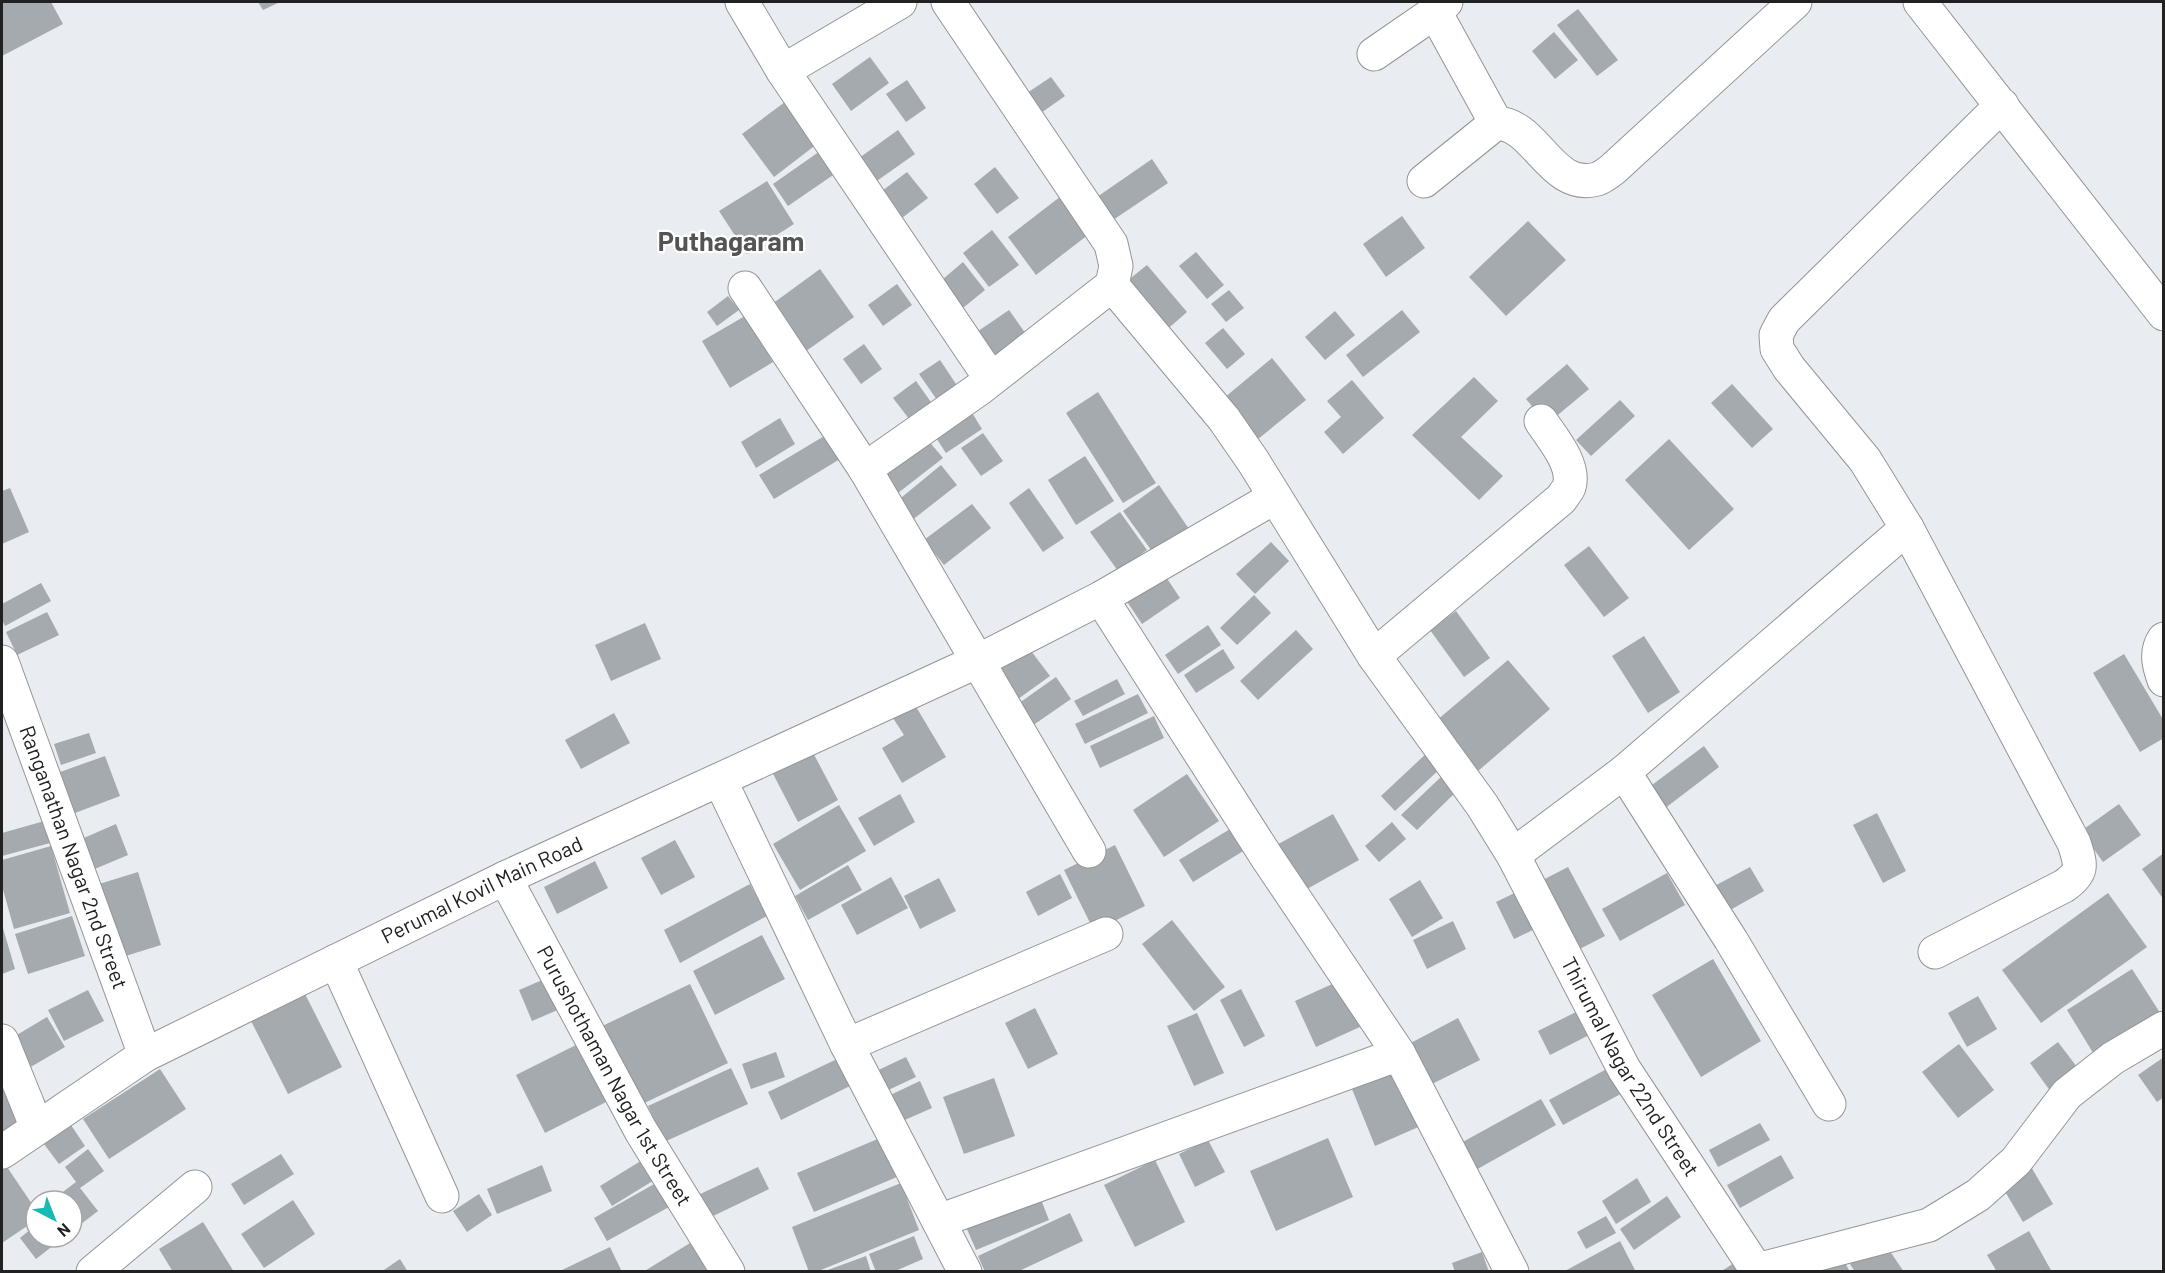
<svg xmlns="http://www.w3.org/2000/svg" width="2165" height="1273" viewBox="0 0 2165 1273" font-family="Barlow,sans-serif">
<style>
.building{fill:#a4aaae}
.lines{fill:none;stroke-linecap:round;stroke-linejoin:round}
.minor-casing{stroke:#959595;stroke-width:35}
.minor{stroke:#fff;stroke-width:33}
.labels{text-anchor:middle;stroke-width:4.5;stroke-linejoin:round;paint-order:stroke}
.street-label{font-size:21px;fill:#212121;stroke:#fff}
.district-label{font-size:27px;font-weight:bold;fill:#545454;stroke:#fff}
</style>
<rect width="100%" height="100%" fill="#e9ecf0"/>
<g class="building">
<polygon points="2,2 51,2 63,24 2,56"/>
<polygon points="258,2 280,2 263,10"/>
<polygon points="1578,9 1618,60 1597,76 1557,25"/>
<polygon points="1554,32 1578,60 1555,79 1532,51"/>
<polygon points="870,57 889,83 851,111 832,84"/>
<polygon points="1051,77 1065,96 1041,113 1027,93"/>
<polygon points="907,80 926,108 906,122 886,94"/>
<polygon points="785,102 817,144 774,177 742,134"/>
<polygon points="898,130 915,154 864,190 848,166"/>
<polygon points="823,149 839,171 788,206 773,184"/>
<polygon points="1152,159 1168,183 1113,220 1097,197"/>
<polygon points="995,167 1019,198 997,214 974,184"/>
<polygon points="907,172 928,198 898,221 878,194"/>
<polygon points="767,181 794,224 747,254 719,211"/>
<polygon points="1065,193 1093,231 1036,275 1008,237"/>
<polygon points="1402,216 1425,248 1386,277 1363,244"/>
<polygon points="1528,221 1566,260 1506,316 1469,277"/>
<polygon points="992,230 1019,265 989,287 963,253"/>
<polygon points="1196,252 1224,285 1207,299 1179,266"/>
<polygon points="963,262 985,290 958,312 936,285"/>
<polygon points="1147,265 1187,312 1163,333 1122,285"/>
<polygon points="820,269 854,317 802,354 768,307"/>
<polygon points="897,284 912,305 883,326 868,305"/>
<polygon points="1229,290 1244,308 1226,322 1211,304"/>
<polygon points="728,296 739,310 717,326 707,312"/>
<polygon points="1009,310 1028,337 990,364 971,336"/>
<polygon points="1402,310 1420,332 1363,377 1346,355"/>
<polygon points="1335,311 1355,335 1325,360 1305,337"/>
<polygon points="745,316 773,362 730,388 702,341"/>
<polygon points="1223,328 1245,354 1227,369 1205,343"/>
<polygon points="864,344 882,369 861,384 843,359"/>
<polygon points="1272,358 1306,400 1258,439 1224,398"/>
<polygon points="940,360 964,396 944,410 919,374"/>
<polygon points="1567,364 1589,389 1547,424 1526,399"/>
<polygon points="1474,377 1498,401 1461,437 1503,476 1479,500 1412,435"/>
<polygon points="1352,380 1384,418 1343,454 1324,432 1341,417 1327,401"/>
<polygon points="916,381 938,412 916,428 893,398"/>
<polygon points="1732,384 1773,429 1752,448 1711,403"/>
<polygon points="1098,392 1156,483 1123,503 1066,413"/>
<polygon points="1620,400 1635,416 1591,456 1576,440"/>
<polygon points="966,403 982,429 946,453 929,427"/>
<polygon points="780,418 795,444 756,468 741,442"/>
<polygon points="983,433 1003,461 981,476 961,448"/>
<polygon points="826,435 840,459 774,499 759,475"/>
<polygon points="927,439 943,458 898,493 883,474"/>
<polygon points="1669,439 1734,509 1689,550 1625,480"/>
<polygon points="1085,456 1114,501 1076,525 1048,480"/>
<polygon points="941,465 957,485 911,521 896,502"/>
<polygon points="1159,485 1189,529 1154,554 1123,511"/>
<polygon points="10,488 29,532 2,544 2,491"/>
<polygon points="1029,488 1064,538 1043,552 1009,503"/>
<polygon points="972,504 991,528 944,565 924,540"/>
<polygon points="1120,512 1147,550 1118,571 1090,532"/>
<polygon points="1271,542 1289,561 1255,594 1236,574"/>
<polygon points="1589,546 1629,598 1604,617 1564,565"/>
<polygon points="1164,574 1180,598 1142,624 1126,600"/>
<polygon points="41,583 51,601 5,626 2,620 2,604"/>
<polygon points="1254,595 1271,613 1237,645 1220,628"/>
<polygon points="1456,611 1490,658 1464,677 1430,630"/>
<polygon points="47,612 59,635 17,655 6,632"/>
<polygon points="645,623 661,659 611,681 595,645"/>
<polygon points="1208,625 1221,645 1178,674 1165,655"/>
<polygon points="1296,630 1313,649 1258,700 1240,681"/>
<polygon points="1644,636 1680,692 1648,713 1612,656"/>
<polygon points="1025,643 1050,676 1014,702 990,670"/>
<polygon points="1223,649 1235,668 1196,693 1184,675"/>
<polygon points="2124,654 2164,721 2164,738 2140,752 2093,673"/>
<polygon points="1508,660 1550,709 1478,771 1436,721"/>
<polygon points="1056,677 1071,699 1029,728 1015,706"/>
<polygon points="1117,679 1125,694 1083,716 1074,701"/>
<polygon points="1138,694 1148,713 1085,744 1075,724"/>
<polygon points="915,705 946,757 902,783 882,748 904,735 893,718"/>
<polygon points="614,713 630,743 581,769 565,740"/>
<polygon points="1154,716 1164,738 1100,768 1090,746"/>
<polygon points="89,733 96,753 61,765 54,744"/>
<polygon points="1704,746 1719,767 1664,809 1648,788"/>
<polygon points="810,747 838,800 798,822 770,768"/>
<polygon points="1429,751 1443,766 1395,811 1381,796"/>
<polygon points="105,756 120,796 75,813 60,772"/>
<polygon points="1187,774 1219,821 1164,857 1133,810"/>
<polygon points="1443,775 1458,790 1417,830 1401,815"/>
<polygon points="900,794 915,822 874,846 858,818"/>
<polygon points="2119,804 2141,835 2103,862 2081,831"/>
<polygon points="839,805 866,851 800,890 773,844"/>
<polygon points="1877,813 1906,871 1883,883 1853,825"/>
<polygon points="1333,814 1359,860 1298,894 1273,847"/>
<polygon points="48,820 54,842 2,856 2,833"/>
<polygon points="1392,822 1406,839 1379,862 1365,846"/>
<polygon points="1240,823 1253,845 1193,882 1179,860"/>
<polygon points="116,824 128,855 90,871 77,841"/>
<polygon points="675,840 695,877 661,895 641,858"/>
<polygon points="1115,845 1145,906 1094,931 1064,870"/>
<polygon points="51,846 70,913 14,929 2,886 2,860"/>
<polygon points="2164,853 2164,900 2142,869"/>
<polygon points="595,861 608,888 557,914 544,887"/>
<polygon points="848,865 862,890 808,920 795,896"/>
<polygon points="1568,867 1605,936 1572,953 1535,884"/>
<polygon points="1750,867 1764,891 1723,914 1709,889"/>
<polygon points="138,872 161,945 119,958 96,885"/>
<polygon points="1667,873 1685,905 1620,941 1602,909"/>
<polygon points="1060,874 1072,898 1038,916 1026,892"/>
<polygon points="891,877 908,908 857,935 841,905"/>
<polygon points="939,878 956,911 920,929 904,896"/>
<polygon points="1420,880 1443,918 1412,937 1389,899"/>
<polygon points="750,884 767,916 680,963 664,930"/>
<polygon points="1525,888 1543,925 1514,939 1496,902"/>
<polygon points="2108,893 2147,947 2041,1023 2002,970"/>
<polygon points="72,916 85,956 28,974 15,934"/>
<polygon points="1172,920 1225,987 1194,1011 1142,944"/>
<polygon points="1453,921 1466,949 1427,969 1413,940"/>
<polygon points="2,925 15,969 2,974"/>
<polygon points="762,935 785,979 715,1015 693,971"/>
<polygon points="1713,959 1761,1041 1701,1077 1652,995"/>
<polygon points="2132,969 2164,1019 2098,1061 2067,1010"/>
<polygon points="547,978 560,1009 532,1021 519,990"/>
<polygon points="1341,980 1362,1026 1316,1047 1295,1001"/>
<polygon points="690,984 728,1063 634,1108 596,1029"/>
<polygon points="301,986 342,1067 288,1094 247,1013"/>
<polygon points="1241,989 1265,1036 1244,1047 1220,1000"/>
<polygon points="88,990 104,1021 64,1041 48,1010"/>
<polygon points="1978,996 1997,1029 1967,1047 1948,1013"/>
<polygon points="1586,1007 1597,1031 1550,1055 1538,1031"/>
<polygon points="1035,1008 1058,1054 1028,1069 1005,1023"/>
<polygon points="1197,1013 1224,1073 1194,1086 1167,1026"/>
<polygon points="47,1017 65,1047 22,1072 5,1042"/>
<polygon points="1458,1018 1480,1060 1428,1086 1407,1045"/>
<polygon points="588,1039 616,1097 545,1133 516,1075"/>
<polygon points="2058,1042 2080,1071 2051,1092 2030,1063"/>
<polygon points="1959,1044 1994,1090 1958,1118 1922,1072"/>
<polygon points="776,1052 785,1077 751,1089 742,1064"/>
<polygon points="906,1057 916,1077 882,1093 872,1073"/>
<polygon points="2164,1057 2164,1097 2157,1102 2138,1075"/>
<polygon points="837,1059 850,1086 781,1120 768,1092"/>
<polygon points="1616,1064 1630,1089 1563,1125 1549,1100"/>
<polygon points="731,1068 748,1104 664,1142 648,1106"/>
<polygon points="160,1069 186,1109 109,1159 83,1119"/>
<polygon points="1401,1069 1423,1125 1375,1146 1352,1089"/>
<polygon points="2,1078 30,1120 2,1136"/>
<polygon points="994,1078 1015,1136 964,1154 943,1097"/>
<polygon points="920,1081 932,1108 898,1123 886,1097"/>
<polygon points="1541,1099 1556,1125 1474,1171 1459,1144"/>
<polygon points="1760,1123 1770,1140 1718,1167 1709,1150"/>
<polygon points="71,1125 85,1146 59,1164 44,1144"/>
<polygon points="880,1138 897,1177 814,1212 797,1173"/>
<polygon points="1328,1138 1353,1197 1276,1231 1250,1171"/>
<polygon points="1208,1140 1225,1172 1195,1187 1179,1154"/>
<polygon points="88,1149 104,1171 80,1188 98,1211 72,1231 72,1201 51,1201 76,1182 65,1167"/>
<polygon points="281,1154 294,1174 244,1205 231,1184"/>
<polygon points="1781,1155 1794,1178 1740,1208 1727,1185"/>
<polygon points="644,1159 656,1179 612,1206 600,1186"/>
<polygon points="1155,1160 1185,1222 1135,1247 1104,1185"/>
<polygon points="5,1164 36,1210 36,1220 2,1243 2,1166"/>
<polygon points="542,1165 552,1191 497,1214 487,1189"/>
<polygon points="2030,1165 2053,1204 2023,1222 2000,1183"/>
<polygon points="758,1167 769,1189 709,1218 698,1195"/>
<polygon points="1637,1178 1651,1202 1616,1224 1602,1201"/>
<polygon points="656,1183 669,1207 607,1241 594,1218"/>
<polygon points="901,1183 919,1230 816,1272 809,1272 792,1227"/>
<polygon points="479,1194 492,1215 467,1232 453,1211"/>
<polygon points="1667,1196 1681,1217 1634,1250 1620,1229"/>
<polygon points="1040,1197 1049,1220 976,1250 966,1227"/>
<polygon points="293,1200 315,1234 264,1268 241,1234"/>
<polygon points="1070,1213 1083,1241 1017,1272 985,1272 978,1256"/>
<polygon points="1606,1216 1616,1233 1586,1249 1577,1232"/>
<polygon points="203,1222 234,1272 173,1272 159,1249"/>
<polygon points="36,1225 36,1237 64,1237 36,1259 20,1238"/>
<polygon points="2029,1231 2052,1272 1997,1272 1987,1255"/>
<polygon points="914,1236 923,1259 893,1272 876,1272 869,1254"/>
<polygon points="695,1240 710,1272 643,1272"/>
<polygon points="1620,1241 1636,1272 1563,1272"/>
<polygon points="1883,1241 1904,1272 1855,1272 1850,1264"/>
<polygon points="610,1247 622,1272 563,1272 562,1270"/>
<polygon points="1482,1252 1489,1272 1455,1272 1452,1263"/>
<polygon points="866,1256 871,1272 825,1272 825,1271"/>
<polygon points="1742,1258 1750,1272 1720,1272"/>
<polygon points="400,1259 408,1272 381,1272"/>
<polygon points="1843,1259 1850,1272 1822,1272"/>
</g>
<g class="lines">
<g class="minor-casing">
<g id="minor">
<polyline points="742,2 783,71 900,2"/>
<polyline points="1920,2 2164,314"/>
<polyline points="1435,12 1496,123"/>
<polyline points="1374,54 1435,12 1446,2"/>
<polyline points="783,71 991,379"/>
<path d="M1424 181 1496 123C1537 124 1551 192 1597 179 1603 177 1609 172 1613 169L1795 2"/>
<path id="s1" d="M1112 285 1224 419 1253 461 1374 656 1482 805 1513 855 1624 1069 1758 1272"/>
<polyline points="745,288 865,469 1089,851"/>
<polyline points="865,469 979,389 1112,285 1116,266 1111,244 948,2"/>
<polyline points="1101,598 1268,859 1399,1054 1512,1272"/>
<path d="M2164 639C2155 652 2159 666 2164 680"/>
<path d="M1374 656 1561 499C1563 496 1567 491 1569 487 1576 465 1552 438 1541 421"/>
<path id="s2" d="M2 662 145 1055"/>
<polyline points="720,780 847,1045 965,1272"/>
<polyline points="1513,855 1624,772"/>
<path id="s3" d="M505 878 641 1131 728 1272"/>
<path d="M1935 952 2064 886C2084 872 2081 865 2074 843L1907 528 1865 460 1789 368 1777 349 1776 335 1784 320 2002 105"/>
<polyline points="336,961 442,1196"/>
<polyline points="2,1041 37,1128"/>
<polyline points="847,1045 1106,934"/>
<polyline points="1829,1104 1731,940 1624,772 1907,528"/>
<path id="s4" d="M2 1152 145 1055 505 878 978 661 1101 598 1275 497"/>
<polyline points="939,1221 1399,1054"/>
<polyline points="1757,1270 1929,1225 1978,1195 2016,1161 2067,1094 2113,1058 2164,1028"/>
<polyline points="93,1272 195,1187"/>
</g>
</g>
<use href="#minor" class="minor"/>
</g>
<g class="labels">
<g class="street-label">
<text dy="7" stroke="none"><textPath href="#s2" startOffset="208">Ranganathan Nagar 2nd Street</textPath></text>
<text dy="7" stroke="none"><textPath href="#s4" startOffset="548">Perumal Kovil Main Road</textPath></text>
<text dy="7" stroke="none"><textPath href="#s1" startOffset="940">Thirumal Nagar 22nd Street</textPath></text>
<text dy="7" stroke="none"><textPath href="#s3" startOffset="226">Purushothaman Nagar 1st Street</textPath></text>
</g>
<g class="district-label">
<text x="731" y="251">Puthagaram</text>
</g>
</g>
<rect width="2165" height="1273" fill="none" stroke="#212121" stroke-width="6"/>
<g transform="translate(54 1219) rotate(138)"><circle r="28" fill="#ffffff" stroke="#a6a6a6" stroke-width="1.5"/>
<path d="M0-4.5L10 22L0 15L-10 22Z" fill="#17bbb3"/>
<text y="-9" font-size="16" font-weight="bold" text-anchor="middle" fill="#212121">N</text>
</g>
</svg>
